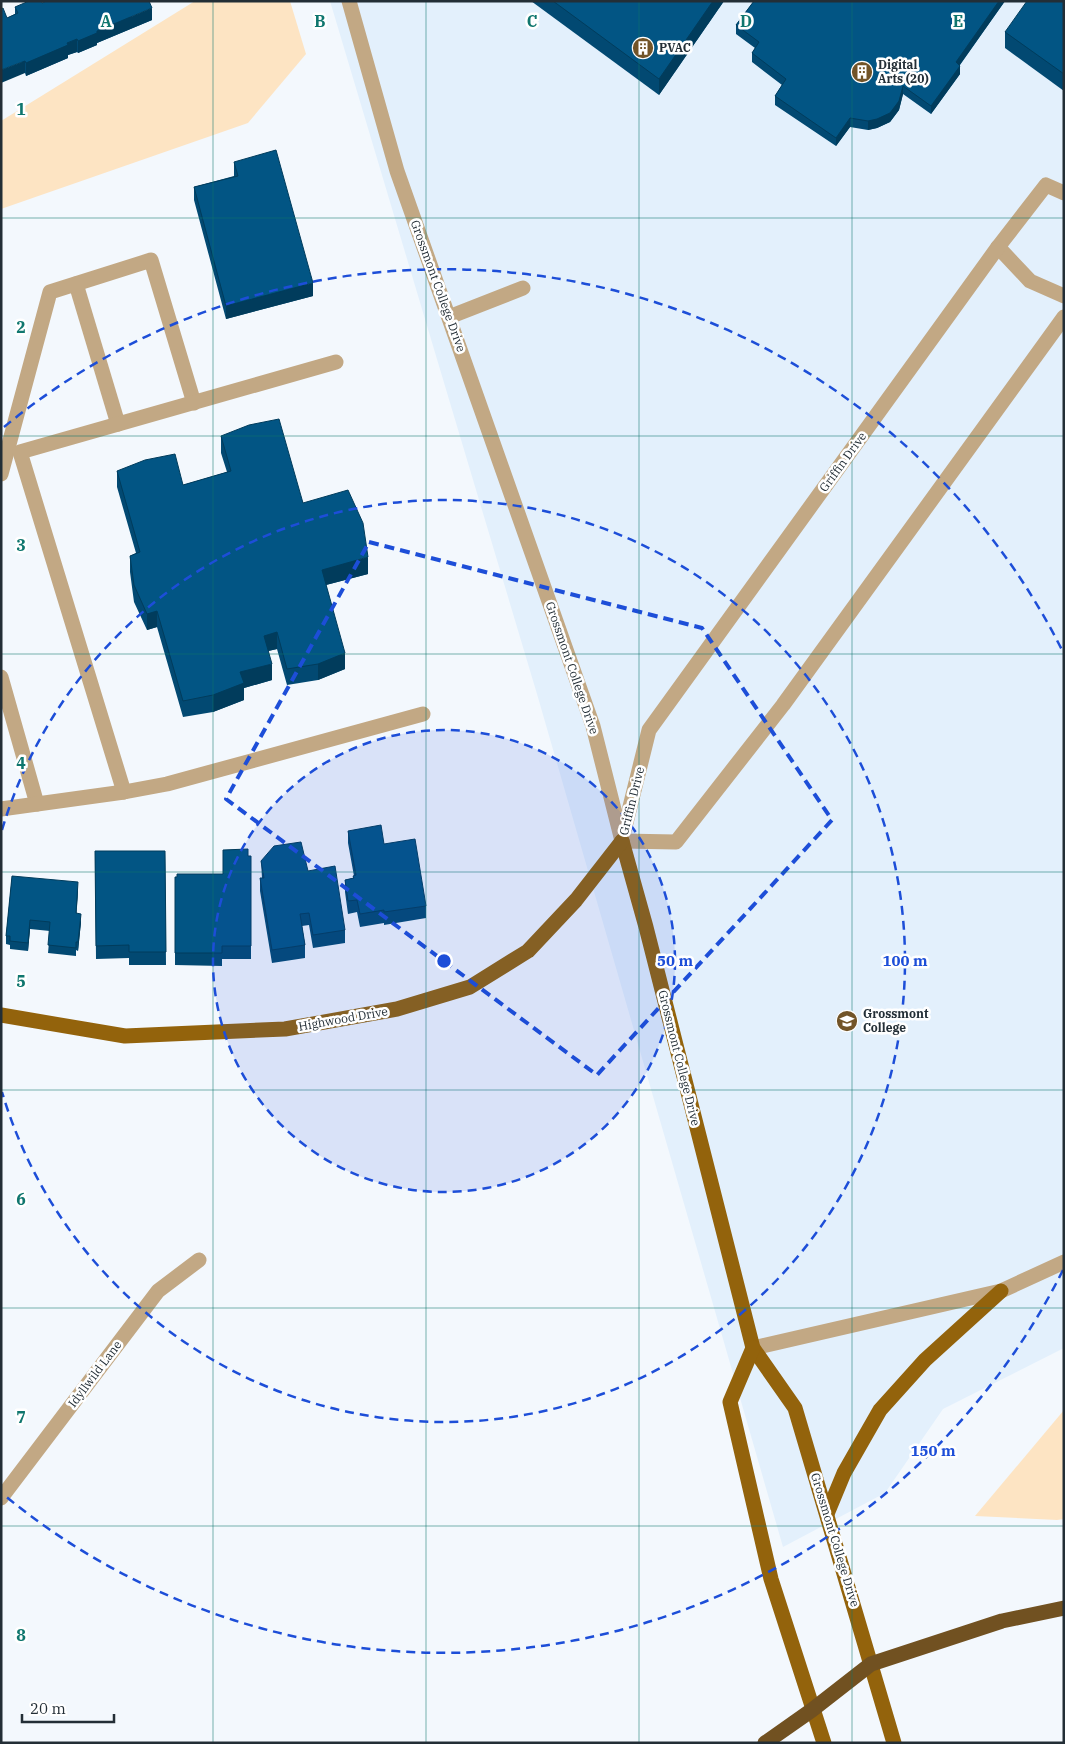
<svg xmlns="http://www.w3.org/2000/svg" width="1065" height="1744" viewBox="0 0 1065 1744" font-family="'IBM Plex Serif',serif">
<style>
.built{fill:#e3f0fc}
.green{fill:#fde4c3}
.lines{fill:none;stroke-linecap:round;stroke-linejoin:round}
.minor{stroke:#c2a884;stroke-width:15}
.major{stroke:#93630c;stroke-width:15}
.highway{stroke:#715121;stroke-width:15}
.wall{fill:#024972}
.shaded-wall{fill:#013c5c}
.building{fill:#025584;stroke:#013c5c}
.marked{fill:none;stroke:#1d4ed8;stroke-width:4;stroke-dasharray:10 6;stroke-linejoin:round}
.grid{fill:none;stroke:#0f766e;stroke-width:1;stroke-opacity:0.55}
.ring{fill:none;stroke:#1d4ed8;stroke-width:2.5;stroke-dasharray:9 6}
.labels{text-anchor:middle;stroke-width:5;stroke-linejoin:round;paint-order:stroke}
.poi-label{font-size:12px;font-weight:bold;fill:#232e36;stroke:#fff;text-anchor:start}
.street-label{font-size:12px;fill:#232e36;stroke:#fff}
.grid-label{font-size:16px;text-anchor:middle;font-weight:bold;fill:#0f766e;stroke:#fff;stroke-width:5;stroke-linejoin:round;paint-order:stroke}
.centre{fill:#1d4ed8;stroke:#fff;stroke-width:2.5}
.ring-label{font-size:15px;text-anchor:middle;font-weight:bold;fill:#1d4ed8;stroke:#fff;stroke-width:5;stroke-linejoin:round;paint-order:stroke}
</style>
<rect width="100%" height="100%" fill="#f3f8fd"/>
<polygon class="built" points="330,1 1064,1 1064,1348 943,1409 885,1493 783,1547 537,694"/>
<g class="green">
<polygon points="195,1 290,1 306,54 248,123 1,209 1,121"/>
<polygon points="1064,1410 1064,1519 1057,1520 975,1516"/>
</g>
<g class="lines">
<g class="minor">
<polyline points="349,1 397,171 593,726 622,841"/>
<polyline points="998,247 1030,281 1064,296"/>
<polyline points="76,284 118,424"/>
<polyline points="449,317 523,288"/>
<polyline points="1,474 50,292 151,260 194,403"/>
<polyline points="1,677 37,804"/>
<polyline points="124,792 167,784 423,714"/>
<polyline points="1,809 124,792 20,452 336,362"/>
<polyline points="622,839 649,730 998,247 1046,185 1064,193"/>
<polyline points="622,841 676,842 783,705 1064,317"/>
<polyline points="753,1348 1001,1291 1064,1262"/>
<polyline points="1,1498 158,1291 199,1260"/>
</g>
<g class="major">
<polyline points="622,841 646,927 753,1348 795,1408 894,1743"/>
<polyline points="1,1015 125,1036 285,1029 397,1009 470,987 528,951 576,900 622,841"/>
<polyline points="753,1348 730,1402 771,1579 824,1743"/>
<polyline points="827,1514 844,1473 880,1410 925,1360 1001,1291"/>
</g>
<polyline class="highway" points="765,1743 812,1710 871,1664 1002,1621 1064,1608"/>
</g>
<g class="wall">
<polygon points="531,1 724,1 659,95"/>
<polygon points="754,1 1005,1 960,65 960,74 931,114 903,94 899,110 890,122 877,128 868,130 850,127 836,146 775,105 775,96 782,85 752,62 752,53 755,48 736,34 736,25"/>
<polygon points="1064,1 1064,91 1005,48 1005,32"/>
<polygon points="42,3 152,20 97,43 97,45 78,53 77,52 68,55 68,58 26,76 7,18 15,14 15,7"/>
<polygon points="234,162 313,296 226,319 194,200 194,187 234,176"/>
<polygon points="221,436 303,503 368,574 326,585 345,669 318,680 287,685 277,649 268,651 272,680 244,688 244,700 213,712 183,717 157,627 147,630 134,602 130,572 130,556 136,553 117,487 117,471 183,485 227,472 221,453"/>
<polygon points="348,831 384,844 426,906 426,918 384,925 384,923 360,927 357,912 348,914 345,892 345,880 353,878 353,876 354,876 348,843"/>
<polygon points="95,851 165,851 166,965 129,965 129,958 96,959"/>
<polygon points="248,856 251,856 251,959 222,959 222,966 175,965 175,877 223,874"/>
<polygon points="261,861 308,871 345,930 345,943 313,948 309,925 302,926 305,945 305,958 272,963 260,891 260,878 262,878"/>
<polygon points="12,876 78,891 76,913 81,922 78,951 76,950 76,956 48,953 50,931 30,929 28,951 10,949 10,945 6,944 6,936"/>
</g>
<g class="shaded-wall">
<polygon points="713,1 724,1 659,95 659,79"/>
<polygon points="999,1 1005,1 956,70 956,62"/>
<polygon points="152,8 152,20 97,43 97,45 78,53 78,41 97,31"/>
<polygon points="77,39 77,52 68,55 68,58 26,76 26,63"/>
<polygon points="25,61 25,73 1,83 1,70"/>
<polygon points="960,66 960,74 931,114 931,106"/>
<polygon points="903,86 903,94 899,110 890,122 877,128 868,130 868,121"/>
<polygon points="850,118 850,127 836,146 836,138"/>
<polygon points="313,283 313,296 226,319 226,306"/>
<polygon points="368,557 368,574 322,586 322,570"/>
<polygon points="157,611 157,627 147,630 147,614"/>
<polygon points="277,632 277,649 264,652 264,636"/>
<polygon points="345,653 345,669 318,680 318,664"/>
<polygon points="272,664 272,680 244,688 244,700 213,712 213,695 240,672"/>
<polygon points="78,882 78,891 76,922 76,913"/>
<polygon points="81,914 81,922 78,951 78,942"/>
<polygon points="30,920 30,929 28,951 28,943"/>
</g>
<g class="building">
<polygon points="29,1 41,1 42,3 46,1 149,1 152,8 97,31 97,33 78,41 77,39 67,43 68,45 26,63 25,61 1,70 1,9 3,8 7,18 18,13 15,7"/>
<polygon points="553,1 713,1 659,79"/>
<polygon points="754,1 999,1 956,62 960,66 931,106 903,86 899,101 890,113 877,119 868,121 850,118 836,138 775,96 786,79 752,53 759,42 736,25"/>
<polygon points="1027,1 1064,1 1064,74 1005,32"/>
<polygon points="276,150 313,283 226,306 194,187 238,176 234,162"/>
<polygon points="279,419 303,503 348,490 363,523 368,557 322,570 345,653 318,664 287,669 277,632 264,636 272,664 240,672 244,683 213,695 183,701 157,611 147,614 134,585 130,556 140,552 117,471 145,460 175,454 183,485 231,471 221,436 249,425"/>
<polygon points="381,825 384,844 415,839 426,906 384,912 384,910 360,914 357,900 348,901 345,880 354,878 353,876 356,875 348,831"/>
<polygon points="301,842 308,871 335,866 345,930 313,935 309,913 300,914 305,945 272,950 260,878 264,878 261,861 274,846"/>
<polygon points="248,849 248,856 251,856 251,946 222,946 222,953 175,953 175,877 177,877 177,874 223,874 223,850"/>
<polygon points="95,851 165,851 166,952 129,952 129,945 96,946"/>
<polygon points="12,876 78,882 76,913 81,914 78,942 76,942 76,948 48,945 50,922 30,920 28,943 10,941 10,936 6,936"/>
</g>
<path class="marked" d="M369 542 702 628 832 820 597 1075 226 799Z"/>
<path class="grid" d="M213 1V1743M426 1V1743M639 1V1743M852 1V1743M1 218H1064M1 436H1064M1 654H1064M1 872H1064M1 1090H1064M1 1308H1064M1 1526H1064"/>
<circle cx="444" cy="961" r="231" fill="#1d4ed8" fill-opacity=".12"/>
<g class="ring">
<circle cx="444" cy="961" r="231"/>
<path d="M2 830A461 461 0 1 1 2 1092"/>
<path d="M1063 1270A692 692 0 0 1 4 1495M4 427A692 692 0 0 1 1063 652"/>
</g>
<defs>
<g id="building-disc" transform="scale(1.125)"><circle r="9.5" fill="#725428" stroke="#fff"/><path d="M-4-6H4V6H1V3H-1V6H-4ZM-2.5-4.3h1.7v1.8h-1.7ZM.8-4.3h1.7v1.8H.8ZM-2.5-1h1.7V.8h-1.7ZM.8-1h1.7V.8H.8Z" fill="#fff"/></g>
<g id="university-disc" transform="scale(1.125)"><circle r="9.5" fill="#725428" stroke="#fff"/><path d="M0-5L7-2L0 1L-7-2ZM-4 1L0 2.5L4 1V4Q0 6-4 4Z" fill="#fff"/></g>
</defs>
<g fill-rule="evenodd">
<use href="#building-disc" x="643" y="48"/>
<use href="#building-disc" x="862" y="72"/>
<use href="#university-disc" x="847" y="1021"/>
</g>
<g class="labels">
<g class="poi-label">
<text x="659" y="52">PVAC</text>
<text x="878" y="69">Digital<tspan x="878" dy="14">Arts (20)</tspan></text>
<text x="863" y="1018">Grossmont<tspan x="863" dy="14">College</tspan></text>
</g>
<g class="street-label">
<text transform="translate(438 286) rotate(70)" y="4">Grossmont College Drive</text>
<text transform="translate(843 462) rotate(-54)" y="4">Griffin Drive</text>
<text transform="translate(572 668) rotate(71)" y="4">Grossmont College Drive</text>
<text transform="translate(632 801) rotate(-76)" y="4">Griffin Drive</text>
<text transform="translate(343 1019) rotate(-10)" y="4">Highwood Drive</text>
<text transform="translate(679 1058) rotate(76)" y="4">Grossmont College Drive</text>
<text transform="translate(95 1374) rotate(-53)" y="4">Idyllwild Lane</text>
<text transform="translate(835 1540) rotate(73)" y="4">Grossmont College Drive</text>
</g>
</g>
<g class="grid-label">
<text x="106" y="27">A</text>
<text x="320" y="27">B</text>
<text x="532" y="27">C</text>
<text x="746" y="27">D</text>
<text x="958" y="27">E</text>
<text x="21" y="115">1</text>
<text x="21" y="333">2</text>
<text x="21" y="551">3</text>
<text x="21" y="769">4</text>
<text x="21" y="987">5</text>
<text x="21" y="1205">6</text>
<text x="21" y="1423">7</text>
<text x="21" y="1641">8</text>
</g>
<circle cx="444" cy="961" r="8" class="centre"/>
<g class="ring-label">
<text x="675" y="966">50 m</text>
<text x="905" y="966">100 m</text>
<text x="933" y="1456">150 m</text>
</g>
<rect width="1065" height="1744" fill="none" stroke="#232e36" stroke-width="5"/>
<path d="M22 1714v8h92v-8" fill="none" stroke="#232e36" stroke-width="2.5"/>
<text x="30" y="1714" font-size="15" fill="#232e36" stroke="#ffffff" stroke-width="4" paint-order="stroke">20 m</text>
</svg>
